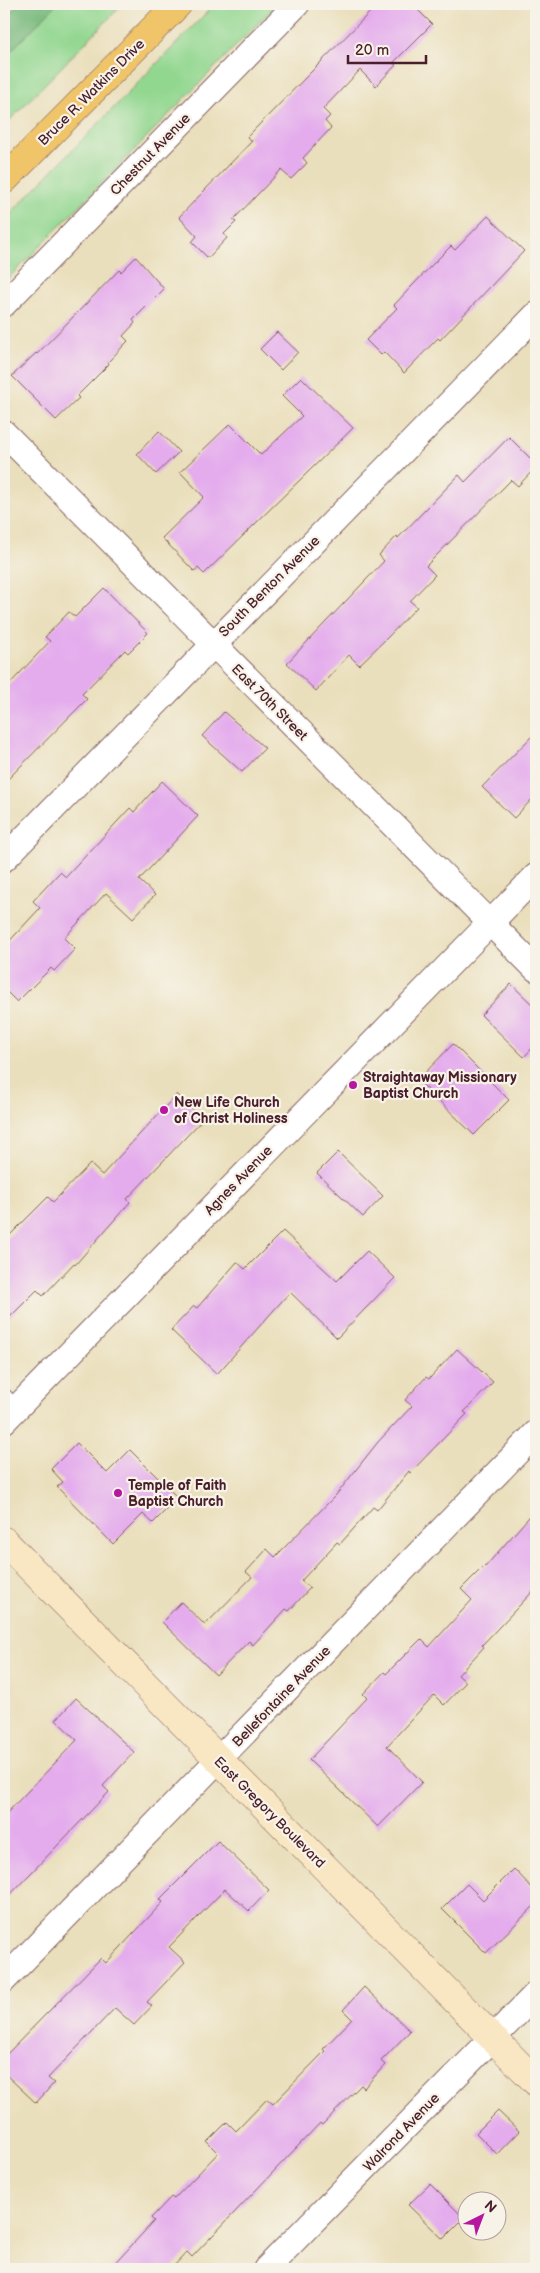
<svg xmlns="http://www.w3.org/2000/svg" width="540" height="2273" viewBox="0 0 540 2273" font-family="'Balsamiq Sans',sans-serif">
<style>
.green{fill:#92d790;stroke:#6e7b5e}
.forest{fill:#75b87a;stroke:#606c52}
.building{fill:#e4aced}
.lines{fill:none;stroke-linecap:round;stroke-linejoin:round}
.lane-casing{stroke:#82625e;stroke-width:14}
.street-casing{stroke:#82625e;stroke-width:27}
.secondary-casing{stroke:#82625e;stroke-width:29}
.highway-casing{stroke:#82625e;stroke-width:29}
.lane{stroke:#fff;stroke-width:12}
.street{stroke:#fff;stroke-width:25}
.secondary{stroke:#f9e7c3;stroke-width:28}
.highway{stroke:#f0c469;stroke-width:28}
.poi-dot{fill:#b5179e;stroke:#f7f3e8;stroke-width:2}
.labels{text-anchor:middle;stroke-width:4.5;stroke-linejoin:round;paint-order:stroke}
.street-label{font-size:14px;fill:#4a1f2b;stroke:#f7f3e8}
.poi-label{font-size:14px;font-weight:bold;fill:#4a1f2b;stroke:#f7f3e8;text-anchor:start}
</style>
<rect width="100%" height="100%" fill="#f7f3e8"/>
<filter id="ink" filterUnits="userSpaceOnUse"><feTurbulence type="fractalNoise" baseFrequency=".02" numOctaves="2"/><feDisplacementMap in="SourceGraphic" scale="10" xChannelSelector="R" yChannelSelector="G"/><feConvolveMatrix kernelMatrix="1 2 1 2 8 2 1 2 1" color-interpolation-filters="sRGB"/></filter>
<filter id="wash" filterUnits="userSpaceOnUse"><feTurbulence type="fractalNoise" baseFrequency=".0096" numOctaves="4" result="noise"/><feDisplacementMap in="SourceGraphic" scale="20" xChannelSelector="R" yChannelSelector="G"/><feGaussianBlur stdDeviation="1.12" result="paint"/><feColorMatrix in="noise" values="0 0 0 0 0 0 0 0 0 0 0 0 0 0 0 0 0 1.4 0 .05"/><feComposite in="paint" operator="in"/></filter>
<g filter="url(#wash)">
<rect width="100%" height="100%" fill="#eadfbc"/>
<g class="green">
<polygon points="4,4 123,4 4,126"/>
<polygon points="215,4 277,4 4,283 4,220"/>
</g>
<polygon class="forest" points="19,4 57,4 4,58 4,18"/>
<g id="blocks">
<g class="building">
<polygon points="378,4 412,4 432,24 393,63 396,65 376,86 360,70 323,109 330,116 325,121 331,128 303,158 307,163 291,179 281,170 233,220 236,222 224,234 227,238 208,258 192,242 197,236 179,217 252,141 247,137"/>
<polygon points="488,216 524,251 440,340 438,338 404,373 384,352 381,355 366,340 397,308 394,305 430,267 451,246 455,250"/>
<polygon points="136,257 164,289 133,320 135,323 123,336 128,341 108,362 109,364 77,396 79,398 56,420 12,376 36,353 37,354 119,270 121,272"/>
<polygon points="277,332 298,352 281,370 260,349"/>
<polygon points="301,377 353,428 204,574 198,568 194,571 162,538 204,497 180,472 230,424 261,455 302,416 282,396"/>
<polygon points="159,431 179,452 156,474 137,454"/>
<polygon points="509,437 536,464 536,467 518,486 511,480 426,566 435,575 410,601 417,607 387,638 359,665 349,655 316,691 287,663 384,561 379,555 397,536 398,538 459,475 465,482"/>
<polygon points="104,588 148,633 128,653 125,650 82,694 87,699 4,783 4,690 50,641 45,637 69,612 75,617"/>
<polygon points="224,712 265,748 242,772 202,736"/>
<polygon points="536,732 536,795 514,818 482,787"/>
<polygon points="162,781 198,816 139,880 155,895 133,918 106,893 64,938 75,949 54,971 51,968 17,1002 4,989 4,947 40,908 33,901 60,872 66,877 130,808 134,812"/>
<polygon points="511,984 536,1008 536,1044 524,1057 481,1015"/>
<polygon points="453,1044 509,1100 474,1135 418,1080"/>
<polygon points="177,1094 203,1119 127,1199 130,1202 75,1265 74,1263 43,1296 37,1290 4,1323 4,1241 48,1197 53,1202 90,1164 102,1175"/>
<polygon points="338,1152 383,1196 363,1217 317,1173"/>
<polygon points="283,1231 337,1281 367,1251 395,1278 337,1338 290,1292 217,1374 171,1330 194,1306 197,1308 237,1262 245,1269"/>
<polygon points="457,1349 493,1382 464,1412 467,1414 410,1473 409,1471 377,1510 373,1507 340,1544 337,1542 301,1581 310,1588 289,1611 286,1609 253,1645 249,1641 216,1675 162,1622 181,1602 205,1625 252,1577 246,1572 267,1549 275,1557 336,1495 378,1442 412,1406 405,1400 426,1377 429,1379"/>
<polygon points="77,1443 107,1473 130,1450 178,1498 153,1523 143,1514 113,1544 57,1487 63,1482 51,1469"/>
<polygon points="536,1509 536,1588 482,1645 484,1647 458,1675 466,1682 444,1705 434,1695 387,1746 422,1782 378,1827 309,1760 367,1698 363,1694 384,1672 386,1674 421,1639 429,1647 472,1600 461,1589 484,1566 485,1567"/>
<polygon points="76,1698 134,1752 103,1786 109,1792 4,1901 4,1816 77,1740 56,1720"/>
<polygon points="218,1841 269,1890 249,1911 225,1889 169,1947 185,1962 147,2002 152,2006 134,2025 115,2008 48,2078 54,2083 36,2103 4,2073 4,2057 101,1958 106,1963 163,1902 160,1899"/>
<polygon points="514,1869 536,1892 536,1904 486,1953 442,1909 467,1884 483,1900"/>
<polygon points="364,1987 410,2031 381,2061 385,2065 364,2088 361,2085 322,2125 320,2123 192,2257 187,2252 171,2269 110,2269 154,2221 151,2218 171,2197 174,2199 218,2153 207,2142 227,2122 236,2131 267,2099 273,2104 325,2051 323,2049 352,2019 343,2010"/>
<polygon points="498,2111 519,2131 497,2154 476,2133"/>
<polygon points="430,2184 464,2218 443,2239 408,2205"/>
</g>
</g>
</g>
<g filter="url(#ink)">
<use href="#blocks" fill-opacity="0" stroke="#82625e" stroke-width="1"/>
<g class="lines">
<g class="lane-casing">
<polyline id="lane" points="4,1394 17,1407"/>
</g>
<g class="street-casing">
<g id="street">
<polyline points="4,304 297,4"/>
<polyline points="4,433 536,969"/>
<polyline points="4,859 536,315"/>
<polyline points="4,1421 536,876"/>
<polyline points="4,1980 536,1433"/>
<polyline points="266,2269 536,1994"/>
</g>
</g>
<g class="secondary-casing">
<polyline id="secondary" points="4,1541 536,2082"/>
</g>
<g class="highway-casing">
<polyline id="highway" points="4,180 178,4"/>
</g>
<use href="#lane" class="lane"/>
<use href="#street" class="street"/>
<use href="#secondary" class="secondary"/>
<use href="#highway" class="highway"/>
</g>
</g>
<g class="poi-dot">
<circle cx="353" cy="1085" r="5"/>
<circle cx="164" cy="1110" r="5"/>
<circle cx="118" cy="1493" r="5"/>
</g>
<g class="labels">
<g class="street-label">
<text transform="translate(91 92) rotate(-45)" y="5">Bruce R. Watkins Drive</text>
<text transform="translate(150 154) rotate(-46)" y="5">Chestnut Avenue</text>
<text transform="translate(269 586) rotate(-45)" y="5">South Benton Avenue</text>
<text transform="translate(270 702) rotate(45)" y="5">East 70th Street</text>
<text transform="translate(238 1180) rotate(-46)" y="5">Agnes Avenue</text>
<text transform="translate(281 1696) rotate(-46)" y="5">Bellefontaine Avenue</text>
<text transform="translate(270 1812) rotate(45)" y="5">East Gregory Boulevard</text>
<text transform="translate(401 2132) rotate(-46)" y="5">Walrond Avenue</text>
</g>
<g class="poi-label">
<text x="363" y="1082">Straightaway Missionary<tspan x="363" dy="16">Baptist Church</tspan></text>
<text x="174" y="1107">New Life Church<tspan x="174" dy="16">of Christ Holiness</tspan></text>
<text x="128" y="1490">Temple of Faith<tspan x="128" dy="16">Baptist Church</tspan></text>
</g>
</g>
<rect width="540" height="2273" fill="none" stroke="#f7f3e8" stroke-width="20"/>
<g transform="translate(482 2216) rotate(42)"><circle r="24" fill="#f7f3e8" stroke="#b29e9c"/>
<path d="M0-4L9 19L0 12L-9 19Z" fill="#b5179e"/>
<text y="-8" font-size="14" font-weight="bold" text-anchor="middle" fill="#4a1f2b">N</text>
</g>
<path d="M348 55v8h78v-8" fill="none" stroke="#4a1f2b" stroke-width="2.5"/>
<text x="355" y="55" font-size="15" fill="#4a1f2b" stroke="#f7f3e8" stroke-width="4" paint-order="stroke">20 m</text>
</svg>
